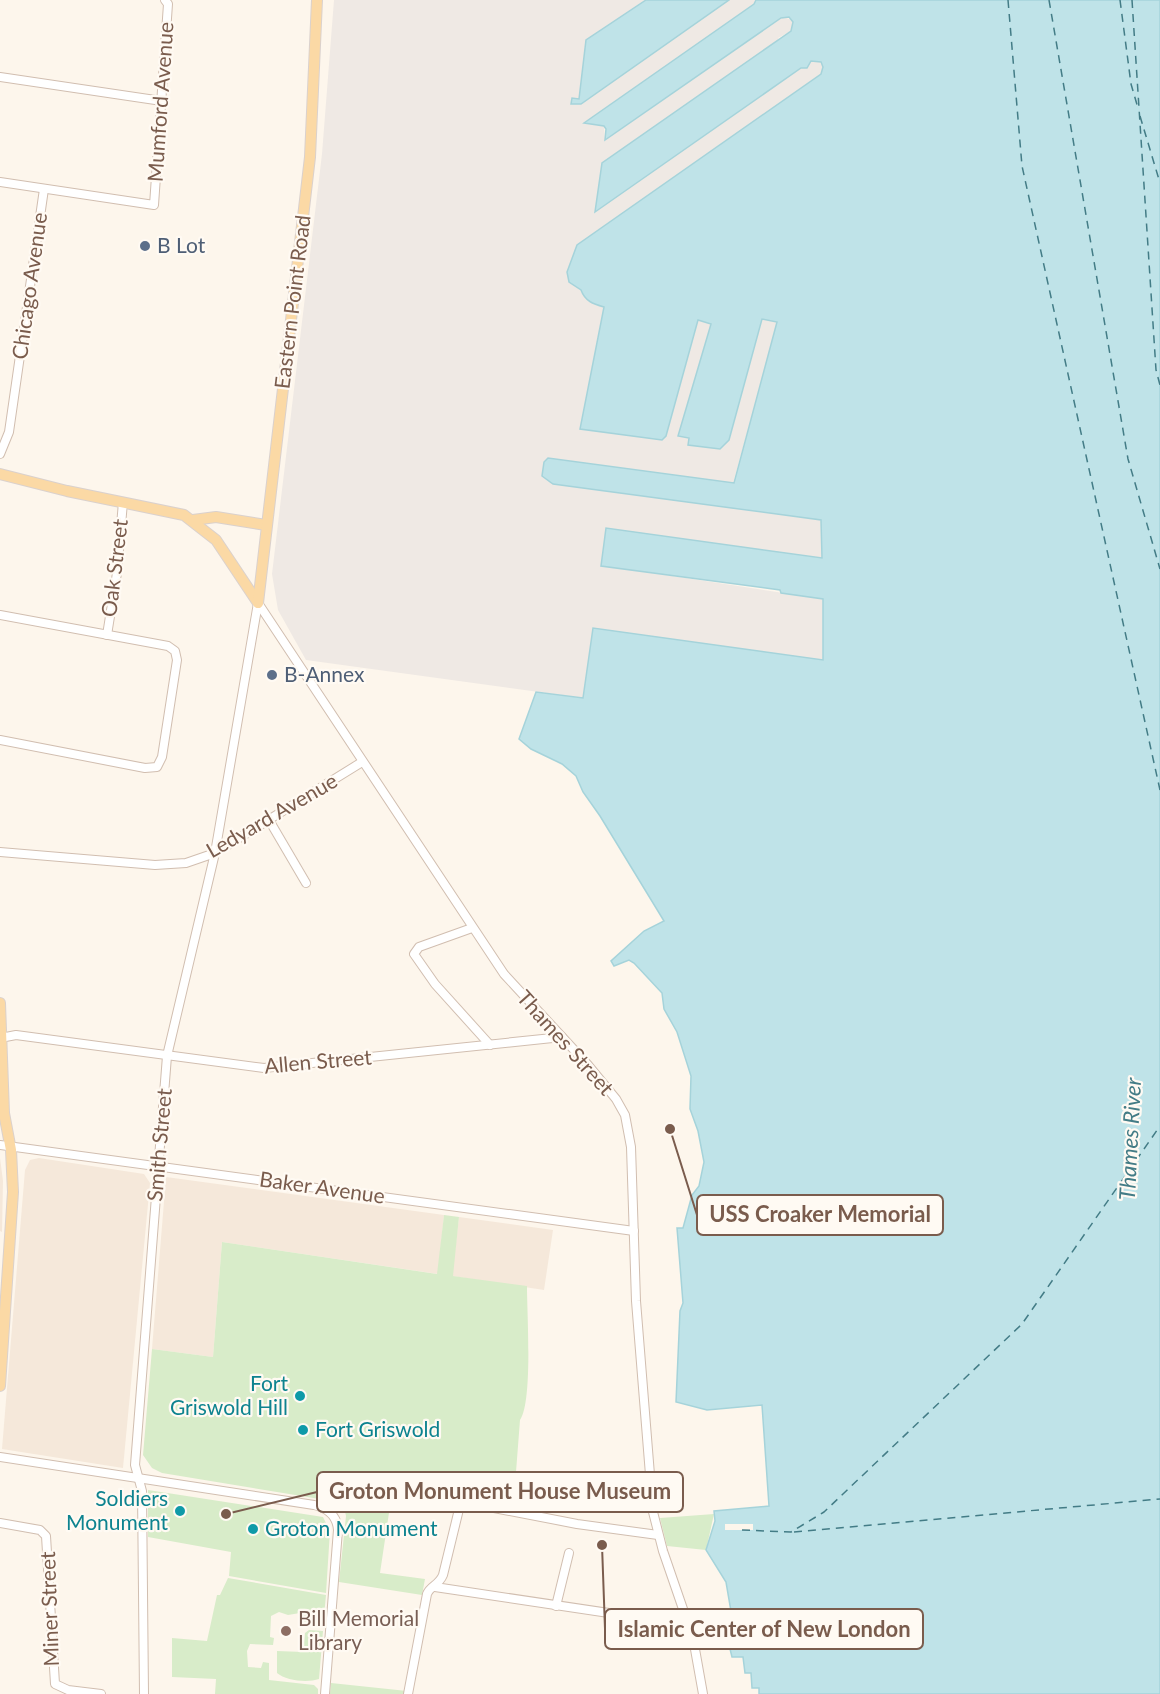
<svg xmlns="http://www.w3.org/2000/svg" width="1160" height="1694" viewBox="0 0 1160 1694" font-family="Lato,sans-serif">
<style>
.residential{fill:#f5e8da}
.industrial{fill:#efe9e4}
.green{fill:#d8ecc9}
.water{fill:#bfe3e8;stroke:#a5d3da;stroke-width:1.5}
.pier{fill:#fdf6ec}
.lines{fill:none;stroke-linecap:round;stroke-linejoin:round}
.ferry{stroke:#437c86;stroke-width:1.5;stroke-dasharray:8 6;stroke-linecap:butt}
.minor-casing{stroke:#d1beb0;stroke-width:10}
.major-casing{stroke:#dad1cd;stroke-width:12}
.minor{stroke:#fff;stroke-width:8}
.major{stroke:#fbd9a5;stroke-width:10}
.service-dot{fill:#5c6f8a;stroke:#fffaf3;stroke-width:2}
.culture-dot{fill:#0f9aa8;stroke:#fffaf3;stroke-width:2}
.education-dot{fill:#8d6e63;stroke:#fffaf3;stroke-width:2}
.labels{text-anchor:middle;stroke-width:4.5;stroke-linejoin:round;paint-order:stroke}
.street-label{font-size:21px;fill:#7a5c4d;stroke:#fffaf3}
.service-label{font-size:21px;fill:#4e5e75;stroke:#fffaf3;text-anchor:start}
.culture-label{font-size:21px;fill:#0d838f;stroke:#fffaf3;text-anchor:end}
.education-label{font-size:21px;fill:#785e54;stroke:#fffaf3;text-anchor:start}
.water-label{font-size:22px;font-style:italic;fill:#437c86;stroke:#fffaf3}
.leader{fill:none;stroke:#7a5c4d;stroke-width:2}
.callout-dot{fill:#7a5c4d;stroke:#fffaf3;stroke-width:2}
.callout{fill:#fffaf3;stroke:#7a5c4d;stroke-width:2}
.callout-label{font-size:22px;text-anchor:middle;font-weight:bold;fill:#7a5c4d}
</style>
<rect width="100%" height="100%" fill="#fdf6ec"/>
<g class="residential">
<polygon points="0,1158 3,1181 2,1232 0,1231"/>
<polygon points="39,1158 144,1174 150,1183 123,1468 2,1449 25,1170 30,1160"/>
<polygon points="166,1177 444,1215 438,1274 222,1242 213,1357 152,1349"/>
<polygon points="459,1217 553,1230 544,1290 452,1276"/>
</g>
<polygon class="industrial" points="334,0 646,0 586,40 581,104 729,0 756,0 754,4 586,123 604,126 605,140 771,24 784,17 792,20 794,24 791,31 778,38 802,68 811,61 819,61 823,67 821,74 576,250 567,272 569,282 604,306 580,429 666,436 698,319 711,323 679,436 689,438 688,444 720,449 729,440 762,318 778,322 733,483 549,458 542,475 553,484 822,520 822,558 606,529 601,565 823,599 823,661 593,629 583,698 306,660 278,610 272,574 322,154"/>
<g class="green">
<path d="M444 1215 459 1217 453 1276 527 1286C527 1313 533 1401 520 1420L514 1498 435 1485 430 1512 390 1506 380 1573 425 1579 422 1595 339 1582 346 1516 344 1507 338 1502 162 1473 152 1468 143 1455 152 1349 213 1357 222 1242 437 1274Z"/>
<polygon points="148,1490 323,1517 330,1531 326,1593 229,1576 231,1552 148,1537"/>
<polygon points="714,1514 706,1550 667,1546 660,1518"/>
<polygon points="228,1578 326,1595 323,1627 302,1625 304,1619 300,1613 288,1615 279,1612 271,1616 270,1637 274,1638 273,1645 250,1644 247,1651 248,1667 261,1668 263,1662 269,1663 269,1680 314,1685 318,1689 318,1694 215,1694 216,1679 172,1677 172,1638 207,1641 217,1595 220,1595"/>
<path d="M309 1630 323 1631 319 1679C308 1683 286 1681 277 1673V1651L303 1652 305 1633Z"/>
<polygon points="331,1683 407,1691 406,1694 330,1694"/>
</g>
<g class="water">
<polygon points="646,0 729,0 581,104 571,104 572,98 579,99 586,40"/>
<path d="M756 0H1160V1694H759V1688H752L751 1673H745L743 1657H732L728 1641 729 1627 743 1628 744 1619 732 1617 726 1582 706 1550 715 1521 714 1511 769 1506 762 1405 707 1410 676 1402 680 1311 683 1303 677 1228H683L692 1195 699 1186 704 1162 698 1131 690 1109 691 1076 677 1032 664 1009 662 993 634 963 629 960 614 966 611 961 644 931 664 921 600 816 583 792 576 776 562 764 531 749 519 739 536 692 583 698 593 628 823 660V599L781 593 780 590 601 566 606 528 822 558 821 520 553 484 542 476 544 462 548 458 734 483 777 322 762 319 729 440 720 449 688 445 689 438 678 436 711 324 698 320 666 436 662 440 580 429 604 307C593 304 585 301 581 290L569 282 567 272 577 245 821 74 823 67 821 62 811 61 807 68H801L595 212 602 163 791 31 793 22 789 17 781 18 605 140 606 129 604 126 584 123 754 4Z"/>
</g>
<rect class="pier" x="725" y="1524" width="28" height="6"/>
<g class="lines">
<g class="ferry">
<polyline points="1008,0 1022,166 1160,790"/>
<polyline points="1049,0 1128,459 1160,569"/>
<polyline points="1120,0 1131,84 1138,108"/>
<polyline points="1132,0 1156,370 1160,385"/>
<polyline points="1140,116 1160,183"/>
<polyline points="742,1530 791,1532 824,1512 1022,1324 1160,1126"/>
<polyline points="794,1532 1160,1499"/>
</g>
<g class="minor-casing">
<g id="minor">
<polyline points="0,77 162,101"/>
<polyline points="0,182 154,205 168,4 165,0"/>
<polyline points="0,454 9,432 44,189"/>
<polyline points="258,603 504,974 588,1065 616,1099 625,1115 631,1147 636,1301 653,1512 663,1551 693,1638 703,1694"/>
<polyline points="0,615 168,646 175,651 177,660 162,757 157,767 145,768 0,740"/>
<polyline points="107,635 117,573 123,502"/>
<polyline points="269,820 306,883"/>
<polyline points="0,852 155,865 186,863 215,853 362,762"/>
<polyline points="472,928 419,947 414,954 435,984 490,1045"/>
<polyline points="0,1038 16,1035 264,1068 562,1037"/>
<polyline points="0,1145 634,1231"/>
<path d="M0 1457 314 1505C327 1508 337 1515 338 1530L325 1694"/>
<polyline points="432,1496 577,1524 658,1535"/>
<polyline points="0,1523 40,1530 46,1536 55,1684 68,1690 101,1694"/>
<polyline points="435,1587 689,1625"/>
<polyline points="556,1606 569,1553"/>
<polyline points="144,1694 142,1491 135,1465 167,1056 215,853 258,603"/>
<path d="M408 1694 427 1594C430 1586 439 1585 443 1575L461 1501"/>
</g>
</g>
<g class="major-casing">
<g id="major">
<polyline points="0,474 67,491 184,515 216,540 258,603"/>
<polyline points="193,520 216,517 266,525"/>
<polyline points="258,603 310,157 317,0"/>
<polyline points="0,1003 4,1113 11,1150 13,1192 0,1386"/>
</g>
</g>
<use href="#minor" class="minor"/>
<use href="#major" class="major"/>
</g>
<g class="service-dot">
<circle cx="145" cy="246" r="6"/>
<circle cx="272" cy="675" r="6"/>
</g>
<g class="culture-dot">
<circle cx="300" cy="1396" r="6"/>
<circle cx="303" cy="1430" r="6"/>
<circle cx="180" cy="1511" r="6"/>
<circle cx="253" cy="1529" r="6"/>
</g>
<circle class="education-dot" cx="286" cy="1631" r="6"/>
<g class="labels">
<g class="street-label">
<text transform="translate(161 102) rotate(-86)" y="7">Mumford Avenue</text>
<text transform="translate(30 286) rotate(-82)" y="7">Chicago Avenue</text>
<text transform="translate(293 302) rotate(-83)" y="7">Eastern Point Road</text>
<text transform="translate(115 568) rotate(-83)" y="7">Oak Street</text>
<text transform="translate(272 816) rotate(-30)" y="7">Ledyard Avenue</text>
<text transform="translate(565 1043) rotate(48)" y="7">Thames Street</text>
<text transform="translate(318 1062) rotate(-5)" y="7">Allen Street</text>
<text transform="translate(160 1145) rotate(-85)" y="7">Smith Street</text>
<text transform="translate(322 1188) rotate(8)" y="7">Baker Avenue</text>
<text transform="translate(50 1609) rotate(-92)" y="7">Miner Street</text>
</g>
<g class="service-label">
<text x="157" y="253">B Lot</text>
<text x="284" y="682">B-Annex</text>
</g>
<g class="culture-label">
<text x="288" y="1391">Fort<tspan x="288" dy="24">Griswold Hill</tspan></text>
<text x="315" y="1437" text-anchor="start">Fort Griswold</text>
<text x="168" y="1506">Soldiers<tspan x="168" dy="24">Monument</tspan></text>
<text x="265" y="1536" text-anchor="start">Groton Monument</text>
</g>
<g class="education-label">
<text x="298" y="1626">Bill Memorial<tspan x="298" dy="24">Library</tspan></text>
</g>
<g class="water-label">
<text transform="translate(1130 1139) rotate(-87)" y="8">Thames River</text>
</g>
</g>
<path class="leader" d="M670 1129L697 1215M226 1514L317 1492M602 1545L605 1629"/>
<g class="callout-dot">
<circle cx="670" cy="1129" r="6"/>
<circle cx="226" cy="1514" r="6"/>
<circle cx="602" cy="1545" r="6"/>
</g>
<g class="callout">
<rect x="697" y="1195" width="246" height="40" rx="6"/>
<rect x="317" y="1472" width="366" height="40" rx="6"/>
<rect x="605" y="1609" width="318" height="40" rx="6"/>
</g>
<g class="callout-label">
<text x="820" y="1222">USS Croaker Memorial</text>
<text x="500" y="1499">Groton Monument House Museum</text>
<text x="764" y="1637">Islamic Center of New London</text>
</g>
</svg>
